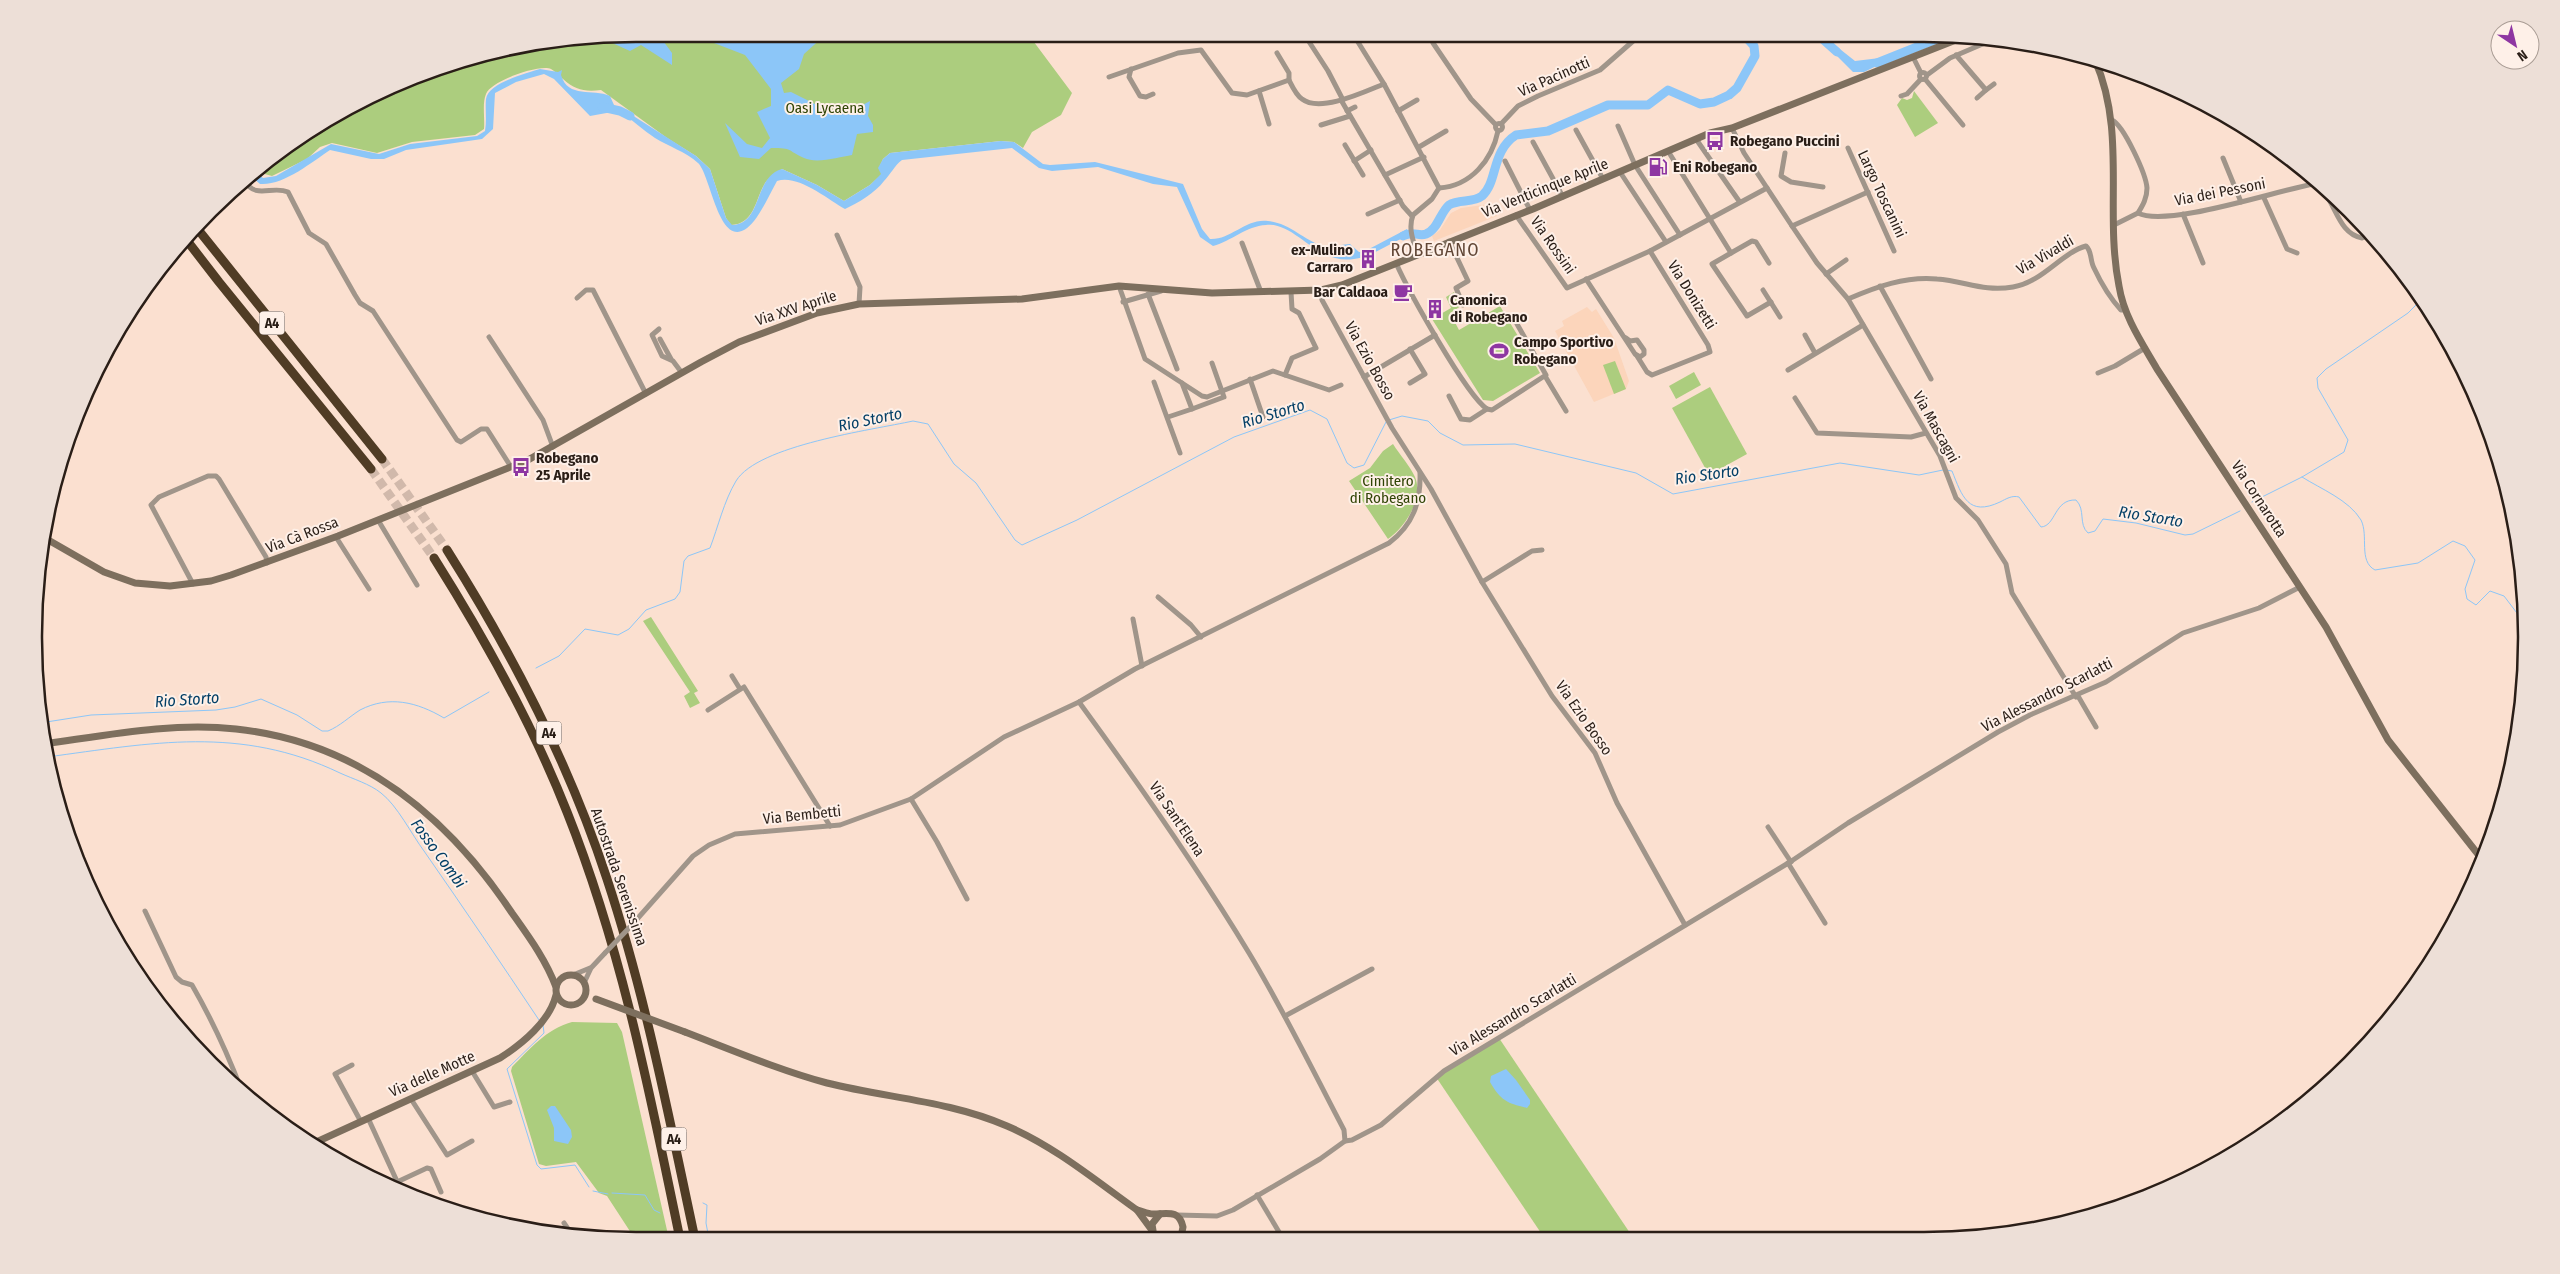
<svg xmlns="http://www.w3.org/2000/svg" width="2560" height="1274" viewBox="0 0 2560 1274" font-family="'Fira Sans Condensed',sans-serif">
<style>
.built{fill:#fcd5bb}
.green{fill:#accd7e}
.water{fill:#8cc6f8}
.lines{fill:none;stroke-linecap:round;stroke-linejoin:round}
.stream{stroke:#8cc6f8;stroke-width:1}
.river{stroke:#8cc6f8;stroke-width:9}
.highway-tunnel{stroke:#d1b9ab;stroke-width:9;stroke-dasharray:9 4.5;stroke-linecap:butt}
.street{stroke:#a0958a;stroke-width:5}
.secondary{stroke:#7d6f5e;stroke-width:7}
.highway{stroke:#503c25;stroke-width:9}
.street-bridge{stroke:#a0958a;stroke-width:5}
.secondary-bridge{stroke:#7d6f5e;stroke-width:7}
.labels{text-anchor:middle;stroke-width:4;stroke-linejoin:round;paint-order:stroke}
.shield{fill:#fef0e8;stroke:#6a5d56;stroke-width:1}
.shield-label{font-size:14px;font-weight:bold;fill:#2a1e17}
.street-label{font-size:15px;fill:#2a1e17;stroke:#fef0e8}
.park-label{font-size:15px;fill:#304405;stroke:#fef0e8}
.poi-label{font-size:15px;font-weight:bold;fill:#2a1e17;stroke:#fef0e8;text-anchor:start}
.water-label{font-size:16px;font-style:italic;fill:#033f66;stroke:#fef0e8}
.quarter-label{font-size:18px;letter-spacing:1px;fill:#614635;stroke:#fef0e8}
.rim{fill:none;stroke:#2a1e17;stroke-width:2.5}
</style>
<rect width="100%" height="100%" fill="#fbe0d0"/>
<g class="built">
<polygon points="1490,204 1497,216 1434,241 1432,236 1440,230 1451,213 1461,208"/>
<polygon points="1587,307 1592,312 1596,309 1614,338 1629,381 1626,389 1594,402 1555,331 1564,326 1562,321"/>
</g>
<g class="green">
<path d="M637 34H1028L1072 93 1061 115 1032 132 1023 148 1014 142 1001 141 890 153 883 159 879 168 882 174 870 185 844 201 817 185 782 169C776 174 767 178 764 185 755 201 754 224 731 225L726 218 710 169 696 156 667 138 601 90C585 92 575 90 563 79 559 76 555 71 551 69 539 64 491 81 486 94 482 103 485 119 484 129L475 135 412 142 377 153 332 143 320 147 307 159 272 176 261 173 259 169C317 114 441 59 520 45 558 39 598 38 637 34Z"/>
<polygon points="1914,91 1938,123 1915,137 1897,105 1902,98 1907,100 1912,98"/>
<polygon points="1454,292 1461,306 1450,313 1459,330 1500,306 1540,373 1493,401 1483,400 1432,319 1451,308 1446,297"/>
<polygon points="1615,361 1626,389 1614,394 1603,365"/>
<polygon points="1694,372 1701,385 1676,399 1669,386"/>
<polygon points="1710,387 1747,454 1709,475 1672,408"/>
<path d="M1393 444C1400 455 1410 466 1415 477 1424 499 1405 527 1388 539L1349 481 1370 468 1383 451Z"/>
<polygon points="651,617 698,691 694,693 700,703 690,708 684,696 690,692 643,621"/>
<path d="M572 1022 617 1023 622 1032 669 1239H635L607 1196 599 1193 576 1162 546 1166 539 1164 511 1071 512 1067C530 1049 546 1029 572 1022Z"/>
<polygon points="1499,1038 1632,1236 1543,1236 1436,1077"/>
</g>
<g class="water">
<polygon points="637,34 658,34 672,53 672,65 641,45 630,51 599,37"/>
<path d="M709 34H832L825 35 804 54 799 69 781 83 784 93 791 92 833 113H848L870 101 868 116 873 125V132L857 134 852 155C839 157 817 164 804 158 786 150 794 148 771 148L759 159 740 157 725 123 747 144 762 148 770 138 757 112 771 106V89L745 55 714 43Z"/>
<polygon points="1831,42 1855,61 1888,57 1889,60 1864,72 1853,72 1827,46"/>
<path d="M540 69 558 72 562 70 561 75C568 99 593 88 610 96L614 105 612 112 590 116 554 79 544 74 516 82 495 93 493 129 482 139 406 150 384 159H371L330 150C312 162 283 186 260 184L251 176 256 171 263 178 276 176 331 144 379 154 410 144 477 136 485 131C487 120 485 109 486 99 488 83 527 73 540 69Z"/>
<path d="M621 108 696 156 710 169 726 218 732 225C763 224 753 177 782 169L817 185 844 201 870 185 881 174 878 168 883 159 890 153 1001 141 1014 142 1043 164 1050 165 1095 162 1183 184 1202 229 1210 239C1231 240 1246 218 1268 221 1290 223 1303 240 1323 246 1331 248 1342 244 1350 244L1359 252H1368L1369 249 1407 229 1409 236C1390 242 1373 257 1354 259 1316 265 1296 222 1266 225 1246 226 1232 241 1213 246L1200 237 1177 187 1153 184 1098 167 1052 171 1039 168 1012 148 902 160C894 166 891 174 884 181 875 193 858 203 845 209 827 199 798 174 777 181 770 194 763 209 754 221 720 262 712 176 698 163 686 152 668 146 655 138 643 130 632 120 621 112Z"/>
<path d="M1506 1069 1516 1080 1530 1100V1104L1527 1108C1507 1103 1501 1101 1490 1082L1491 1076Z"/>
<polygon points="551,1106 555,1106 571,1130 572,1137 568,1144 554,1141 554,1128 547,1110"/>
</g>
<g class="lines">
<g class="stream">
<polyline points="1389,420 1402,416 1428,421 1440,433 1463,445 1515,444 1636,473 1673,494 1840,463 1919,475 1943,470"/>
<path d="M1946 470 1952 471C1962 496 1968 517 2000 502 2006 499 2012 495 2019 497L2041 527C2056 526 2054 499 2076 500 2086 510 2078 524 2088 533L2095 531 2103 519 2136 523 2185 535 2193 534 2240 511"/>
<path d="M2302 477C2321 489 2349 500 2361 520 2369 536 2358 561 2375 570L2418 563 2453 541 2465 546 2475 560 2465 589 2467 599 2476 605 2490 591 2504 596 2523 621"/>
<polyline points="2252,502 2302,477 2344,452 2348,440 2318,388 2317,378 2326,369 2408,313 2420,301"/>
<path d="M536 668 559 656 585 629 618 635 629 629 646 610 675 599 680 592 684 561 688 556 710 548C718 527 724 501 736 481 758 445 872 430 913 421L928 424 954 464 976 483 1015 540 1022 545 1077 520 1234 437 1310 410 1327 419 1347 463 1354 468 1364 465 1386 422"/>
<path d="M40 723 91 715 216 710 235 707 261 699 297 715 322 731H328C340 726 349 717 360 710 389 695 417 702 444 718L489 692"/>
<path d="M47 757C152 743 240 725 340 773 353 779 370 784 381 793 397 805 412 835 424 851 463 907 501 963 539 1020"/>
<polyline points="543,1025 544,1033 507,1069 537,1165 541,1169 575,1165 589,1187"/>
<polyline points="593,1191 608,1194"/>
<polyline points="612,1193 645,1195 654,1210 660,1213"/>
<polyline points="703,1203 707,1205 706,1223 709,1239"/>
</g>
<g class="river">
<polyline points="1818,35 1837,52"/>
<polyline points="1877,63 1947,35"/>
<polyline points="602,107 620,111 630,116"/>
<path d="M1403 236C1413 230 1418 237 1426 234 1438 229 1440 213 1449 205 1459 199 1473 203 1482 196 1498 182 1491 151 1516 135L1548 131 1608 105H1648L1668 90 1700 104 1714 102 1729 95 1737 88 1755 56 1754 46 1744 35"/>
</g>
<g class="highway-tunnel">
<polyline points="382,459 447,550"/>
<polyline points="371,469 434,558"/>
</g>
<g class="street">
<polyline points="1304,34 1328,71 1343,100"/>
<polyline points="1353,34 1384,84 1439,188"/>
<polyline points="1433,43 1471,99 1496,125"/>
<polyline points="1277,53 1289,73 1289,80"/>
<polyline points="1956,55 1986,90 1994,84"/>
<polyline points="1913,57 1921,73"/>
<polyline points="1131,69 1129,77 1140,96 1146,97 1153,94"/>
<circle cx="1923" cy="76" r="3.5"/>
<polyline points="1927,75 1950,58 1992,40"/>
<path d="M1109 77 1178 53 1201 50 1232 93 1247 95 1289 80C1292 86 1296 95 1302 99 1320 113 1364 92 1384 84"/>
<polyline points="1925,79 1963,125"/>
<polyline points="1259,91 1269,124"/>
<polyline points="1901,96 1907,94 1921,79"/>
<polyline points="1977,98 1986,90"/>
<polyline points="1341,100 1403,206 1412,216"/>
<polyline points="1347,111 1355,107"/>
<polyline points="1398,111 1417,100"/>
<path d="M2112 120C2124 126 2146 174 2147 188 2147 198 2143 205 2138 213"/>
<circle cx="1499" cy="127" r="3.5"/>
<polyline points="1501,124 1518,106 1538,96 1600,70 1640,35"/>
<polyline points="1321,125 1350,116"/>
<polyline points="1618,126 1635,165 1680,235"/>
<polyline points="1732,128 1744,153 1792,226 1817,263 1848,299 1940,456 1956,498 1978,520 2006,564 2012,593 2076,697"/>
<polyline points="1576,130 1603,179"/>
<polyline points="1696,139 1739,201"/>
<polyline points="1533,142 1563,197"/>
<polyline points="1345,145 1363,175"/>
<polyline points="1419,147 1446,131"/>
<polyline points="1848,148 1894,251"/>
<polyline points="1668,151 1731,253 1712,264 1747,316 1771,302"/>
<polyline points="1785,153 1781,176 1791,182 1823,187"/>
<polyline points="2223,158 2241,202"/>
<polyline points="1354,161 1371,150"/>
<polyline points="1505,161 1530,210"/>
<polyline points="1620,172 1666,242"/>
<polyline points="1385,175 1424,157"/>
<path d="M245 181C256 200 272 185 288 192L309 233 326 244 355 295 360 303 373 311 457 440 461 442 481 429H487L511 467"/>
<path d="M1439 188C1471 186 1492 160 1498 131"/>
<polyline points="2264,198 2287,249 2297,253"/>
<polyline points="1368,214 1400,200"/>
<polyline points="2183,214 2203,263"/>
<polyline points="1516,215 1567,288 1650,251 1767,188"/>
<path d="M2114 225 2138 213C2167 228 2278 190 2314 184 2336 195 2335 233 2362 238L2371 234"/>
<polyline points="1792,226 1868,192"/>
<polyline points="837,235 860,287 859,304"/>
<polyline points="1449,241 1468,281 1456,288 1463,305"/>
<polyline points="1242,243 1261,292"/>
<polyline points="1731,253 1752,241 1756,242 1769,263"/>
<path d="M1417 254C1413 240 1408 228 1413 215L1432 199 1439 188"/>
<path d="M1396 263C1408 290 1466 395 1487 409L1492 410 1546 375 1517 324"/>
<polyline points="1826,274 1846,260"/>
<polyline points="1586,279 1635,354 1640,357 1644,354 1644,350 1637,340 1630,341 1626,338"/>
<polyline points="1119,286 1145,359 1202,396 1207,397 1273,371 1329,390 1341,385"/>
<polyline points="1880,286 1931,379"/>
<polyline points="1763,290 1780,317"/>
<polyline points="1320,291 1322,300 1392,428 1431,489 1482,582 1552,696 1595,753 1617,803 1685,925"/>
<polyline points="1148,294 1177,369"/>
<polyline points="577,298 586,290 593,290 646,394"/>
<path d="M1848 299C1876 287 1905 276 1937 279 1965 281 1983 292 2013 287 2043 282 2061 253 2086 246 2092 251 2090 261 2094 268 2101 283 2110 298 2121 310H2125"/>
<polyline points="1123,302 1161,291"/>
<polyline points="659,329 652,335 662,356 673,361 682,373"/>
<polyline points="1805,335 1815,353"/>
<polyline points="489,337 543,420 553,447"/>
<polyline points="660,339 671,359"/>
<polyline points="1637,356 1647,372 1652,375 1710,352 1708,345 1650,251"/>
<polyline points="1788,370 1863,325"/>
<polyline points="2098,373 2115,366 2145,348"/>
<polyline points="1285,375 1292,358 1316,348 1299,313 1292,309 1291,292"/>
<polyline points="1545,376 1566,411"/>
<polyline points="1364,377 1435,335"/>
<polyline points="1250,379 1263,417"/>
<polyline points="1154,382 1180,453"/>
<polyline points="1182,383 1192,409 1224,397 1212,363"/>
<polyline points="1410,383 1425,374 1410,349"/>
<polyline points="1449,396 1461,419 1470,420 1487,409"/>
<polyline points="1795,398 1817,433 1911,437 1926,433"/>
<polyline points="1168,417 1192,409"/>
<polyline points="378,520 417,585"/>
<polyline points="336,537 369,589"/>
<polyline points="1482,582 1532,551 1542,550"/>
<polyline points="193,584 151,505 159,497 208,476 216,476 219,479 266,557 267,563"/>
<polyline points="1158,597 1191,625 1201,637"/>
<polyline points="1133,619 1142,666"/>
<polyline points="732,676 740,689"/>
<polyline points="2078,696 2096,727"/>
<path d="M1079 702C1139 784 1197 867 1249 953 1284 1011 1313 1071 1344 1130L1345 1141"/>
<polyline points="708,710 744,687 830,826"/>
<polyline points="911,799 937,842 967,899"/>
<polyline points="1768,827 1791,862"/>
<polyline points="1788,863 1825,923"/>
<path d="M145 911 176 977 182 982 192 985C211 1018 227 1052 241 1089"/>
<path d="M630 927 693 856 709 845 735 834 840 825 911 799 1004 737 1079 702 1135 669 1389 543C1413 525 1421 502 1420 473"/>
<polyline points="573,975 590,968"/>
<polyline points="584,983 591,968 605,953"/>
<polyline points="1285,1016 1372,969"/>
<polyline points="352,1065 335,1074 360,1120"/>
<polyline points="472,1071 494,1107 510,1102"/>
<polyline points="411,1099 447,1155 472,1141"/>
<polyline points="368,1118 401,1190"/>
<polyline points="397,1182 427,1168 431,1169 441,1192"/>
<polyline points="1257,1195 1282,1237"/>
<polyline points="1177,1215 1217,1216 1233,1210 1320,1159 1345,1141 1352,1140 1381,1125 1444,1071 1790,862 1848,823 1998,732 2030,715 2106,682 2183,633 2259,608 2300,587"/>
<polyline points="564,1223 572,1235"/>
</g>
<g class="secondary">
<path d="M2095 60C2127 133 2104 211 2119 286 2124 317 2142 343 2157 369L2326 627 2388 740 2481 858"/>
<polyline points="43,537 104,572 135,583 170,586 211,581 231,575 338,536 528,460 701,362 739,342 817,313 859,304 1022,299 1119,286 1212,293 1321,290 1342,285 1533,209 1710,133 1732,128 1966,36"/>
<path d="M44 744C108 735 172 722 236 729 358 742 446 814 512 913 529 937 546 960 556 987"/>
<circle cx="571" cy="990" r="15"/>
<path d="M685 1032C732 1050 779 1070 827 1083 887 1098 950 1101 1007 1126 1054 1146 1095 1180 1137 1210 1142 1211 1148 1214 1153 1214 1167 1214 1179 1209 1183 1227L1181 1237"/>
<path d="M312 1144 500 1058C522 1044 550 1021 556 995"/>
<polyline points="1137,1210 1151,1229"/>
<polyline points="1154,1237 1152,1224 1160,1214"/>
</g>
<g class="highway">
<polyline points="196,227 382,459"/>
<polyline points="185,238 219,282 371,469"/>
<path d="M447 550C512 653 569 763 607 879 646 997 669 1118 695 1239"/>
<path d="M434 558C485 639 532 723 567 812 622 950 650 1094 680 1239"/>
</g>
<polyline class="street-bridge" points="605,953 630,927"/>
<polyline class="secondary-bridge" points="596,999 685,1032"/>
</g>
<defs>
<g id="bus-bare" transform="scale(1.5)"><path d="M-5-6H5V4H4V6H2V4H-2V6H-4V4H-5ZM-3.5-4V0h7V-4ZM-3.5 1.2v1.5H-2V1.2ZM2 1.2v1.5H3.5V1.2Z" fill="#8e36a2" stroke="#fef0e8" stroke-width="2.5" paint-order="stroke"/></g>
<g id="fuel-bare" transform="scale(1.5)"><path d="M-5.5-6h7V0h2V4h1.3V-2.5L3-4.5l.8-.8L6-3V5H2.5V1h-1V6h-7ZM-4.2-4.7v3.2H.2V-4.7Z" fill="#8e36a2" stroke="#fef0e8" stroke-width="2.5" paint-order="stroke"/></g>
<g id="building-bare" transform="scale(1.5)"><path d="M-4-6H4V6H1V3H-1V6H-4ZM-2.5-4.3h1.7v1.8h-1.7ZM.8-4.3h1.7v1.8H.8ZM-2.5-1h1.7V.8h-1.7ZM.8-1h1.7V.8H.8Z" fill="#8e36a2" stroke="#fef0e8" stroke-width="2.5" paint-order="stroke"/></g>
<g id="cafe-bare" transform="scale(1.5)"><path d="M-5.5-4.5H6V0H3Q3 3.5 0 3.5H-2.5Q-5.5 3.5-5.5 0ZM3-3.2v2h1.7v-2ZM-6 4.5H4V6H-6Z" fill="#8e36a2" stroke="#fef0e8" stroke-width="2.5" paint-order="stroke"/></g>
<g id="stadium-bare" transform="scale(1.5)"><path d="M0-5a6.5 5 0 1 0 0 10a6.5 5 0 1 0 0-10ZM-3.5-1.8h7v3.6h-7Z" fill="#8e36a2" stroke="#fef0e8" stroke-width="2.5" paint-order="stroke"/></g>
</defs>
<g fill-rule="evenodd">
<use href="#bus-bare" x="1715" y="141"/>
<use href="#fuel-bare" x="1658" y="167"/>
<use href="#building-bare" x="1368" y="259"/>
<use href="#cafe-bare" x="1403" y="292"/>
<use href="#building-bare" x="1435" y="309"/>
<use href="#stadium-bare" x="1499" y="351"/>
<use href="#bus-bare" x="521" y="467"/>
</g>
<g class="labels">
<g class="shield">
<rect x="259.5" y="311.5" width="25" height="23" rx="4"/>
<rect x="536.5" y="721.5" width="25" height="23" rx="4"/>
<rect x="661.5" y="1127.5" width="25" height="23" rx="4"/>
</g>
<g class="shield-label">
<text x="272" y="328">A4</text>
<text x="549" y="738">A4</text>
<text x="674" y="1144">A4</text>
</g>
<g class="street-label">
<text transform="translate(1554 77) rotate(-24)" y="5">Via Pacinotti</text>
<text transform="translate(1545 188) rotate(-22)" y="5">Via Venticinque Aprile</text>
<text transform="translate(2220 192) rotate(-11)" y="5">Via dei Pessoni</text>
<text transform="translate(1882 194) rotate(65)" y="5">Largo Toscanini</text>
<text transform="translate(1553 245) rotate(55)" y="5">Via Rossini</text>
<text transform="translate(2045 255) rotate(-30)" y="5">Via Vivaldi</text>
<text transform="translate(1692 295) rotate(58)" y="5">Via Donizetti</text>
<text transform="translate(796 308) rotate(-18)" y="5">Via XXV Aprile</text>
<text transform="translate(1370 361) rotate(61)" y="5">Via Ezio Bosso</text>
<text transform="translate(1936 427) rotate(61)" y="5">Via Mascagni</text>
<text transform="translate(2259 499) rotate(57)" y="5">Via Cornarotta</text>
<text transform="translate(302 535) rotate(-21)" y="5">Via Cà Rossa</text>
<text transform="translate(2047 695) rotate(-27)" y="5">Via Alessandro Scarlatti</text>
<text transform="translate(1584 718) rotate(55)" y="5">Via Ezio Bosso</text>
<text transform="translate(802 815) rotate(-6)" y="5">Via Bembetti</text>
<text transform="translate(1177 819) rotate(56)" y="5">Via Sant'Elena</text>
<text transform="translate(619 877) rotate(71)" y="5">Autostrada Serenissima</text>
<text transform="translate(1513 1015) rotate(-31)" y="5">Via Alessandro Scarlatti</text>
<text transform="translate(432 1074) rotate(-24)" y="5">Via delle Motte</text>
</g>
<g class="park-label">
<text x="825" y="113">Oasi Lycaena</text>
<text x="1388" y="486">Cimitero<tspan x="1388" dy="17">di Robegano</tspan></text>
</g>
<g class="poi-label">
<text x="1730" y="146">Robegano Puccini</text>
<text x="1673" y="172">Eni Robegano</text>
<text x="1353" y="255" text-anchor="end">ex-Mulino<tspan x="1353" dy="17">Carraro</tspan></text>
<text x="1388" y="297" text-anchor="end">Bar Caldaoa</text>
<text x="1450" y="305">Canonica<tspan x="1450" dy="17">di Robegano</tspan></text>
<text x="1514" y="347">Campo Sportivo<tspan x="1514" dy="17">Robegano</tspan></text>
<text x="536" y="463">Robegano<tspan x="536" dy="17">25 Aprile</tspan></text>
</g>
<g class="water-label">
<text transform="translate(1273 413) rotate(-17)" y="6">Rio Storto</text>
<text transform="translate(870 419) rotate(-12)" y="6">Rio Storto</text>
<text transform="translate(1707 474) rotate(-8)" y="6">Rio Storto</text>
<text transform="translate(2151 516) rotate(9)" y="6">Rio Storto</text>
<text transform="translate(187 699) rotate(-4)" y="6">Rio Storto</text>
<text transform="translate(439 853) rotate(54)" y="6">Fosso Combi</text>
</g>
<g class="quarter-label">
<text x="1435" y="256">ROBEGANO</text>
</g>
</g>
<path d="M0 0H2560V1274H0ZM636 42H1924A594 594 0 0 1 2518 636V638A594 594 0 0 1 1924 1232H636A594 594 0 0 1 42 638V636A594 594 0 0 1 636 42Z" fill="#eddfd7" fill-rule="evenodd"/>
<path class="rim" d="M636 42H1924A594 594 0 0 1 2518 636V638A594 594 0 0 1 1924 1232H636A594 594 0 0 1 42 638V636A594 594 0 0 1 636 42Z"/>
<g transform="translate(2515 45) rotate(145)"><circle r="24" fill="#fef0e8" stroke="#a99c94"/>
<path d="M0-4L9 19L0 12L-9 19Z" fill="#8e36a2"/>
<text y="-8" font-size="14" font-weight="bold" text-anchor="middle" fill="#2a1e17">N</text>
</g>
</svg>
